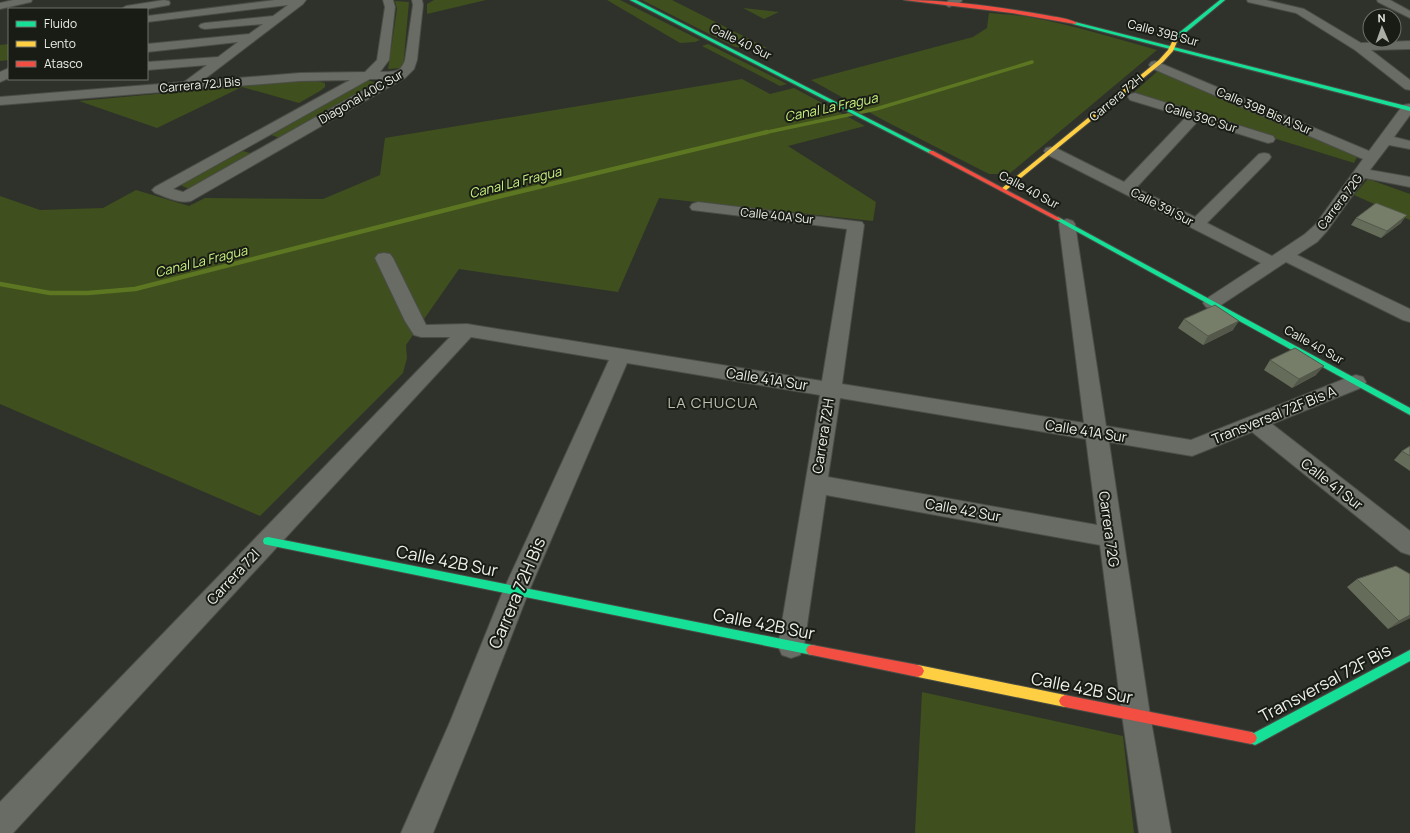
<svg xmlns="http://www.w3.org/2000/svg" width="1410" height="833" viewBox="0 0 1410 833" font-family="Manrope,sans-serif">
<style>
.green{fill:#3f4f1e}
.lines{fill:none;stroke-linecap:round;stroke-linejoin:round}
.stream-far1{stroke:#5c7621;stroke-width:3.5}
.stream{stroke:#5c7621;stroke-width:4.5}
.street-casing{stroke:#4a4d46;stroke-width:2}
.fast-casing{stroke:#4a4d46;stroke-width:2}
.slow-casing{stroke:#4a4d46;stroke-width:2}
.jam-casing{stroke:#4a4d46;stroke-width:2}
.street{fill:#696b65;fill-rule:evenodd}
.fast{fill:#16e098;fill-rule:evenodd}
.slow{fill:#ffcf43;fill-rule:evenodd}
.jam{fill:#f24e42;fill-rule:evenodd}
.wall{fill:#656c5a}
.shaded-wall{fill:#53584a}
.building{fill:#767d69;stroke:#53584a}
.labels{text-anchor:middle;stroke-width:4;stroke-linejoin:round;paint-order:stroke}
.far-street-label{font-size:12px;fill:#ecf0e7;stroke:#191c15}
.far-water-label{font-size:13px;font-style:italic;fill:#ccf680;stroke:#191c15}
.street-label{font-size:14px;fill:#ecf0e7;stroke:#191c15}
.neighbourhood-label{font-size:15px;letter-spacing:1px;fill:#bac1af;stroke:#191c15}
.near-street-label{font-size:17px;fill:#ecf0e7;stroke:#191c15}
</style>
<rect width="100%" height="100%" fill="#2f322a"/>
<g class="green">
<polygon points="434,0 486,0 427,14 427,4"/>
<polygon points="607,0 620,0 700,40 695,42 680,43"/>
<polygon points="642,0 672,0 767,48 749,49 735,47"/>
<polygon points="395,1 409,2 403,68 388,69 397,9"/>
<polygon points="743,8 779,12 764,19"/>
<path d="M989 13C1002 14 1016 15 1029 17 1072 25 1115 38 1157 50L1009 174H989L885 121 811 80 973 37 987 28Z"/>
<polygon points="9,44 9,60 0,61 0,45"/>
<polygon points="708,44 787,84 780,86 702,46"/>
<polygon points="1160,69 1358,155 1354,163 1132,94"/>
<polygon points="742,79 770,94 794,88 865,126 788,146 876,202 873,221 659,198 618,292 459,269 406,345 407,358 403,373 260,516 0,404 0,196 40,210 103,208 136,190 189,206 205,198 323,199 380,175 385,138"/>
<polygon points="312,80 325,83 325,87 320,91 299,103 242,87 157,128 79,101"/>
<polygon points="367,80 377,83 280,138 271,135"/>
<polygon points="243,151 253,154 189,189 180,185"/>
<polygon points="1368,179 1410,194 1410,220 1354,195"/>
<polygon points="922,692 1123,736 1134,833 915,833"/>
</g>
<g class="lines">
<polyline class="stream-far1" points="763,133 876,109 1032,62"/>
<polyline class="stream" points="0,284 50,293 88,293 135,289 497,197 767,132"/>
<g class="street-casing">
<g id="street">
<polygon points="13,0 32,0 31,2 0,9 0,3"/>
<polygon points="164,0 169,1 170,3 169,5 147,9 121,9 126,6"/>
<path d="M275 0H306L303 4 202 81 300 73 365 72 377 60 385 7 383 0H393L395 7 389 60 380 72C394 71 400 74 405 60L413 5 412 0H422L423 5 417 60 414 69 405 78 191 201C179 204 166 197 155 193L152 190 155 187 350 80 300 81 0 105V97L184 82 207 65 147 70V62L218 57 238 42 147 52V44L249 34 263 24 205 29 201 28 199 26 201 24 205 23 273 16 288 5 147 22V16ZM370 79H383L183 192 173 189Z"/>
<polygon points="949,0 962,0 961,2 949,7 944,4"/>
<polygon points="1247,0 1266,0 1304,9 1361,43 1410,41 1410,49 1371,50 1410,80 1410,90 1405,89 1355,50 1296,13 1248,2"/>
<polygon points="1377,0 1390,0 1410,11 1410,18 1378,2"/>
<polygon points="1155,61 1369,151 1403,105 1410,104 1410,115 1394,137 1410,141 1410,149 1389,145 1370,170 1410,177 1410,187 1365,178 1327,231 1317,242 1297,255 1410,309 1410,322 1403,320 1286,262 1218,307 1212,309 1206,307 1203,303 1206,299 1261,263 1046,154 1044,151 1046,148 1051,147 1056,148 1124,182 1186,117 1130,100 1128,97 1130,94 1135,93 1273,136 1275,139 1273,142 1268,143 1198,121 1136,188 1195,217 1259,154 1264,153 1269,154 1271,157 1269,160 1207,223 1272,256 1305,234 1315,225 1363,159 1151,68 1149,65 1151,62"/>
<polygon points="9,68 9,78 0,82 0,72"/>
<path d="M698 202 862 222 864 225 842 384 1084 423 1059 224 1061 221 1067 219 1073 221 1075 224 1106 426 1191 440 1349 377 1356 375 1363 377 1366 382 1363 387 1272 424 1410 531V555L1401 552 1252 432 1192 456 1109 442 1150 715 1171 833H1139L1122 715 1100 545 826 495 804 646 800 655 791 658 782 655 778 646 820 395 627 363 529 591 475 730 433 833H401L450 722 503 591 609 360 471 337 13 833H0V802L450 337H421L414 335 405 321 375 258 378 254 384 253 390 254 393 258 426 325 467 324 822 381 847 229 692 210 690 207 692 204ZM840 398 1086 439 1097 525 828 477Z"/>
</g>
</g>
<g class="fast-casing">
<g id="fast">
<polygon points="630,0 636,0 934,152 929,153"/>
<polygon points="1220,0 1225,0 1179,38 1175,38 1175,36"/>
<polygon points="1075,22 1410,107 1410,111 1073,24 1073,23"/>
<polygon points="1058,217 1410,408 1410,415 1056,220 1055,219"/>
<polygon points="268,537 812,645 816,646 818,650 816,654 812,655 268,545 264,544 263,541 264,538"/>
<polygon points="1410,650 1410,661 1259,743 1255,745 1247,742 1245,738 1247,734 1251,732 1254,733"/>
</g>
</g>
<g class="slow-casing">
<g id="slow">
<polygon points="1175,36 1179,37 1173,51 1163,62 1005,191 1001,191 1001,189 1159,60 1168,50"/>
<polygon points="918,665 1065,695 1069,697 1071,701 1069,705 1065,707 918,677 914,675 912,671 914,667"/>
</g>
</g>
<g class="jam-casing">
<g id="jam">
<path d="M904 0C950 0 999 7 1045 15 1055 17 1069 18 1077 23L1075 24 1012 13Z"/>
<polygon points="929,151 933,151 1061,219 1060,220 1056,220 929,153"/>
<polygon points="812,645 918,665 922,667 924,671 922,675 918,677 812,655 808,654 806,650 808,646"/>
<polygon points="1065,695 1251,732 1255,734 1257,738 1255,742 1251,744 1065,707 1061,705 1059,701 1061,697"/>
</g>
</g>
<use href="#street" class="street"/>
<use href="#fast" class="fast"/>
<use href="#slow" class="slow"/>
<use href="#jam" class="jam"/>
</g>
<g class="wall">
<polygon points="1356,218 1401,223 1381,238 1351,225"/>
<polygon points="1184,319 1233,330 1203,345 1178,328"/>
<polygon points="1270,360 1316,375 1292,388 1264,370"/>
<polygon points="1410,446 1410,471 1394,460 1402,451"/>
<polygon points="1410,574 1410,618 1388,629 1347,587 1357,579"/>
</g>
<g class="shaded-wall">
<polygon points="1407,215 1401,223 1381,238 1387,231"/>
<polygon points="1239,321 1233,330 1203,345 1208,336"/>
<polygon points="1324,366 1316,375 1292,388 1299,379"/>
<polygon points="1410,615 1410,618 1388,629 1399,621"/>
</g>
<g class="building">
<polygon points="1376,203 1407,215 1387,231 1356,218"/>
<polygon points="1215,305 1239,321 1208,336 1184,319"/>
<polygon points="1295,348 1324,366 1299,379 1270,360"/>
<polygon points="1410,446 1410,456 1402,451"/>
<polygon points="1396,566 1410,574 1410,615 1399,621 1357,579"/>
</g>
<g class="labels">
<g class="far-street-label">
<text transform="translate(1163 33) rotate(15)" y="4">Calle 39B Sur</text>
<text transform="translate(741 42) rotate(26)" y="4">Calle 40 Sur</text>
<text transform="translate(200 85) rotate(-5)" y="4">Carrera 72J Bis</text>
<text transform="translate(361 97) rotate(-30)" y="4">Diagonal 40C Sur</text>
<text transform="translate(1116 98) rotate(-40)" y="4">Carrera 72H</text>
<text transform="translate(1264 111) rotate(23)" y="4">Calle 39B Bis A Sur</text>
<text transform="translate(1201 118) rotate(17)" y="4">Calle 39C Sur</text>
<text transform="translate(1029 190) rotate(28)" y="4">Calle 40 Sur</text>
<text transform="translate(1340 202) rotate(-53)" y="4">Carrera 72G</text>
<text transform="translate(1162 207) rotate(27)" y="4">Calle 39I Sur</text>
<text transform="translate(777 216) rotate(6)" y="4">Calle 40A Sur</text>
<text transform="translate(1314 345) rotate(29)" y="4">Calle 40 Sur</text>
</g>
<g class="far-water-label">
<text transform="translate(831 107) rotate(-12)" y="5">Canal La Fragua</text>
<text transform="translate(515 182) rotate(-14)" y="5">Canal La Fragua</text>
<text transform="translate(201 261) rotate(-14)" y="5">Canal La Fragua</text>
</g>
<g class="street-label">
<text transform="translate(767 379) rotate(9)" y="5">Calle 41A Sur</text>
<text transform="translate(1274 415) rotate(-22)" y="5">Transversal 72F Bis A</text>
<text transform="translate(1086 431) rotate(9)" y="5">Calle 41A Sur</text>
<text transform="translate(823 436) rotate(-81)" y="5">Carrera 72H</text>
<text transform="translate(1332 484) rotate(38)" y="5">Calle 41 Sur</text>
<text transform="translate(963 510) rotate(10)" y="5">Calle 42 Sur</text>
<text transform="translate(1109 529) rotate(82)" y="5">Carrera 72G</text>
<text transform="translate(233 577) rotate(-47)" y="5">Carrera 72I</text>
</g>
<g class="neighbourhood-label">
<text x="713" y="408">LA CHUCUA</text>
</g>
<g class="near-street-label">
<text transform="translate(447 561) rotate(11)" y="6">Calle 42B Sur</text>
<text transform="translate(517 593) rotate(-67)" y="6">Carrera 72H Bis</text>
<text transform="translate(764 624) rotate(11)" y="6">Calle 42B Sur</text>
<text transform="translate(1325 683) rotate(-28)" y="6">Transversal 72F Bis</text>
<text transform="translate(1082 688) rotate(11)" y="6">Calle 42B Sur</text>
</g>
</g>
<rect x="8" y="8" width="140" height="72" fill="#191c15" stroke="#6d7169"/>
<rect x="16" y="21" width="20" height="6" fill="#16e098" stroke="#6d7169"/>
<text x="44" y="28" font-size="12" fill="#ecf0e7">Fluido</text>
<rect x="16" y="41" width="20" height="6" fill="#ffcf43" stroke="#6d7169"/>
<text x="44" y="48" font-size="12" fill="#ecf0e7">Lento</text>
<rect x="16" y="61" width="20" height="6" fill="#f24e42" stroke="#6d7169"/>
<text x="44" y="68" font-size="12" fill="#ecf0e7">Atasco</text>
<g transform="translate(1382 28) rotate(358)"><circle r="19" fill="#191c15" stroke="#6d7169"/>
<path d="M0-3L7 15L0 10L-7 15Z" fill="#aaaea5"/>
<text y="-6" font-size="11" font-weight="bold" text-anchor="middle" fill="#ecf0e7">N</text>
</g>
</svg>
